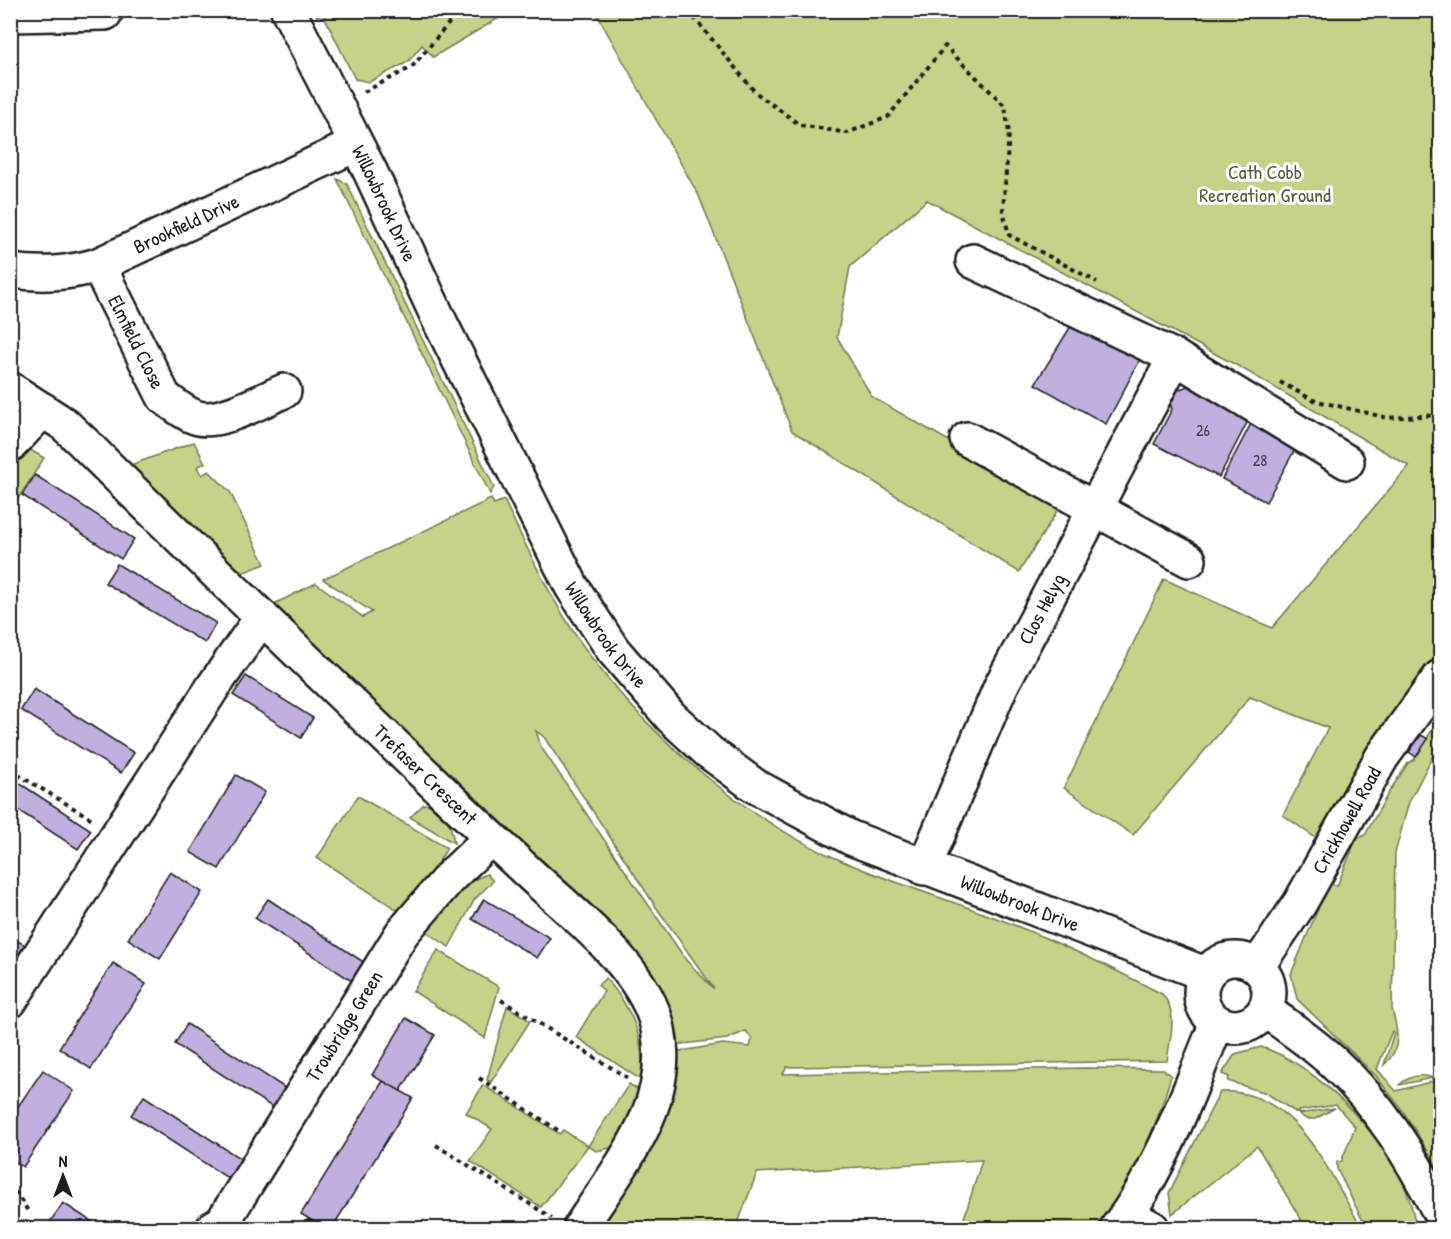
<svg xmlns="http://www.w3.org/2000/svg" width="1451" height="1239" viewBox="0 0 1451 1239" font-family="'Patrick Hand',sans-serif">
<style>
.green{fill:#c4d387;stroke:#707852;stroke-width:1.5;fill-rule:evenodd}
.building{fill:#c1afe0;stroke:#1c1c1c;stroke-width:1.5}
.lines{fill:none;stroke-linecap:round;stroke-linejoin:round}
.street-casing{stroke:#1c1c1c;stroke-width:38}
.secondary-casing{stroke:#1c1c1c;stroke-width:38}
.path{stroke:#1c1c1c;stroke-width:4;stroke-dasharray:4.5 4.5;stroke-linecap:butt}
.street{stroke:#fff;stroke-width:33}
.secondary{stroke:#fff;stroke-width:33}
.labels{text-anchor:middle;stroke-width:6;stroke-linejoin:round;paint-order:stroke}
.number-label{font-size:16px;fill:#45414d}
.park-label{font-size:20px;fill:#575c41;stroke:#fff}
.street-label{font-size:20px;fill:#1c1c1c;stroke:#fff}
</style>
<rect width="100%" height="100%" fill="#fff"/>
<filter id="ink" filterUnits="userSpaceOnUse"><feTurbulence type="fractalNoise" baseFrequency=".0167" numOctaves="2"/><feDisplacementMap in="SourceGraphic" scale="12" xChannelSelector="R" yChannelSelector="G"/><feConvolveMatrix kernelMatrix="1 2 1 2 8 2 1 2 1" color-interpolation-filters="sRGB"/></filter>
<g filter="url(#ink)">
<g class="green">
<polygon points="314,11 511,11 433,57 422,45 408,62 369,82 355,79 323,14 317,17"/>
<polygon points="595,11 1440,11 1440,657 1418,684 1317,839 1283,815 1328,728 1250,697 1133,835 1064,788 1164,579 1272,628 1409,466 1238,366 927,200 850,267 837,337 872,397 1061,505 1019,572 792,431 699,196"/>
<polygon points="337,179 347,184 494,487 490,494"/>
<polygon points="194,442 205,463 197,467 202,475 209,471 230,492 265,564 237,575 125,467"/>
<polygon points="29,449 44,458 11,510 11,463"/>
<path d="M491 499 494 504 504 500C527 548 549 596 579 640 638 727 743 819 840 860 897 885 957 902 1014 925 1065 945 1114 969 1162 994 1179 1013 1170 1037 1167 1061L787 1067 783 1074 1084 1068 1163 1069 1171 1076C1155 1132 1133 1183 1096 1228H961L982 1160 757 1173 736 1228H595L669 1106 676 1052 723 1044 750 1047 752 1039 746 1031 727 1039 674 1045 662 1016 268 607 316 583 363 617 372 612 323 579ZM536 731 544 737 656 907 714 989 686 960 541 747Z"/>
<path d="M1440 717V742L1409 802 1395 853 1392 1009C1398 1031 1402 1049 1384 1065L1394 1032 1392 1031 1377 1069 1396 1091 1434 1081 1432 1078 1399 1085C1413 1073 1424 1074 1440 1080V1171L1403 1111 1375 1075 1297 999 1291 974 1327 887 1330 883 1337 886 1356 840 1365 835 1389 792 1408 763 1414 760Z"/>
<polygon points="358,796 447,848 438,863 399,911 317,858"/>
<path d="M424 804C446 806 451 824 454 843L410 817Z"/>
<polygon points="487,874 493,881 475,899 449,947 426,931 426,923 461,885"/>
<polygon points="438,950 499,987 485,1038 413,991"/>
<path d="M606 978C632 1009 646 1039 641 1080L576 1037 604 991 598 985Z"/>
<polygon points="507,1006 530,1021 491,1082 487,1080"/>
<path d="M1261 1047C1314 1063 1382 1134 1404 1185 1410 1198 1413 1214 1417 1228H1370L1361 1217 1337 1169V1161L1341 1162 1355 1127 1336 1105 1298 1111 1299 1114 1335 1108 1315 1119H1306L1266 1093 1228 1081 1229 1077 1222 1074 1235 1054Z"/>
<polygon points="629,1084 645,1094 615,1147 596,1151 588,1146 541,1207 470,1161 492,1129 466,1113 483,1085 560,1134 563,1130 588,1146"/>
<path d="M1220 1092C1298 1088 1329 1175 1362 1228H1306L1257 1146 1172 1214 1169 1193Z"/>
</g>
<g class="building">
<polygon points="1076,318 1145,350 1106,424 1035,384"/>
<polygon points="1194,384 1251,415 1219,477 1154,444 1172,409 1166,394"/>
<polygon points="1254,418 1299,442 1266,502 1222,479"/>
<polygon points="35,475 134,539 121,559 22,495"/>
<polygon points="117,564 216,623 205,643 105,583"/>
<polygon points="246,676 313,718 301,738 233,695"/>
<polygon points="34,689 134,753 121,773 21,710"/>
<polygon points="1421,735 1428,739 1416,757 1409,752"/>
<polygon points="236,775 265,792 219,869 190,852"/>
<polygon points="10,777 91,830 78,849 10,805"/>
<polygon points="170,872 202,892 160,959 128,939"/>
<polygon points="268,899 368,965 355,983 255,918"/>
<polygon points="484,899 550,938 537,958 472,919"/>
<polygon points="10,937 27,946 15,967 10,964"/>
<polygon points="113,963 146,984 91,1069 59,1048"/>
<polygon points="406,1018 435,1035 400,1092 372,1075"/>
<polygon points="187,1024 288,1090 275,1109 175,1044"/>
<polygon points="43,1070 74,1091 23,1167 10,1159 10,1118"/>
<polygon points="383,1081 413,1098 332,1228 324,1228 301,1214"/>
<polygon points="144,1096 244,1161 232,1181 131,1115"/>
<polygon points="63,1203 97,1225 94,1228 46,1228"/>
<polygon points="308,1219 324,1228 303,1228"/>
</g>
<g class="lines">
<g class="street-casing">
<g id="street">
<polyline points="10,15 105,13"/>
<polyline points="973,261 1175,357 1347,462"/>
<path id="s1" d="M98 265 164 397C173 404 184 413 195 417 218 426 262 400 284 391"/>
<path id="s2" d="M10 271C42 275 68 274 98 265L355 145"/>
<path id="s3" d="M10 389 64 424 82 441C200 559 321 674 441 790 470 818 499 845 529 873 572 913 646 969 658 1029 674 1105 618 1168 580 1228"/>
<polyline points="967,439 1189,560"/>
<polyline points="10,445 43,410"/>
<path id="s4" d="M924 868 1001 686 1175 357"/>
<polyline points="10,1001 213,687 262,617"/>
<polyline points="1128,1215 1152,1228"/>
<path id="s5" d="M213 1228 222 1223 402 933 450 877 491 838"/>
<path d="M1117 1228C1163 1168 1188 1092 1217 1023"/>
</g>
</g>
<g class="secondary-casing">
<g id="secondary">
<path id="s6" d="M288 10 370 171 441 324 572 587 613 650 671 717 709 752 755 786 851 838 1205 974"/>
<circle cx="1235" cy="993" r="34"/>
<path id="s7" d="M1257 967 1300 903 1382 757 1440 677"/>
<path d="M1265 1010C1289 1027 1313 1043 1334 1063 1380 1105 1412 1158 1440 1213"/>
</g>
</g>
<g class="path">
<polyline points="688,10 755,92 800,125 847,133 888,117 945,46 1005,106 1009,133 1003,211 1009,235 1097,282"/>
<polyline points="364,92 412,67 460,10"/>
<polyline points="1280,382 1313,400 1388,418 1440,415"/>
<polyline points="10,770 92,819"/>
<polyline points="501,1000 628,1078"/>
<polyline points="479,1078 559,1131"/>
<polyline points="436,1145 552,1218"/>
<polyline points="10,1184 30,1214"/>
</g>
<use href="#street" class="street"/>
<use href="#secondary" class="secondary"/>
</g>
</g>
<g class="labels">
<g class="number-label">
<text x="1203" y="436">26</text>
<text x="1260" y="466">28</text>
</g>
<g class="park-label">
<text x="1265" y="179">Cath Cobb<tspan x="1265" dy="23">Recreation Ground</tspan></text>
</g>
<g class="street-label">
<text dy="7" stroke="none"><textPath href="#s6" startOffset="216">Willowbrook Drive</textPath></text>
<text dy="7" stroke="none"><textPath href="#s2" startOffset="186">Brookfield Drive</textPath></text>
<text dy="7" stroke="none"><textPath href="#s1" startOffset="86">Elmfield Close</textPath></text>
<text dy="7" stroke="none"><textPath href="#s4" startOffset="285">Clos Helyg</textPath></text>
<text dy="7" stroke="none"><textPath href="#s6" startOffset="702">Willowbrook Drive</textPath></text>
<text dy="7" stroke="none"><textPath href="#s3" startOffset="568">Trefaser Crescent</textPath></text>
<text dy="7" stroke="none"><textPath href="#s7" startOffset="172">Crickhowell Road</textPath></text>
<text dy="7" stroke="none"><textPath href="#s6" startOffset="1206">Willowbrook Drive</textPath></text>
<text dy="7" stroke="none"><textPath href="#s5" startOffset="242">Trowbridge Green</textPath></text>
</g>
</g>
<rect width="1451" height="1239" fill="none" stroke="#fff" stroke-width="36"/>
<rect x="18" y="18" width="1415" height="1203" fill="none" stroke="#1c1c1c" stroke-width="2" filter="url(#ink)"/>
<g transform="translate(63 1176)" stroke="#ffffff" stroke-width="4.5" paint-order="stroke">
<path d="M0-4.5L10 22L0 15L-10 22Z" fill="#1c1c1c"/>
<text y="-9" font-size="16" font-weight="bold" text-anchor="middle" fill="#1c1c1c">N</text>
</g>
</svg>
